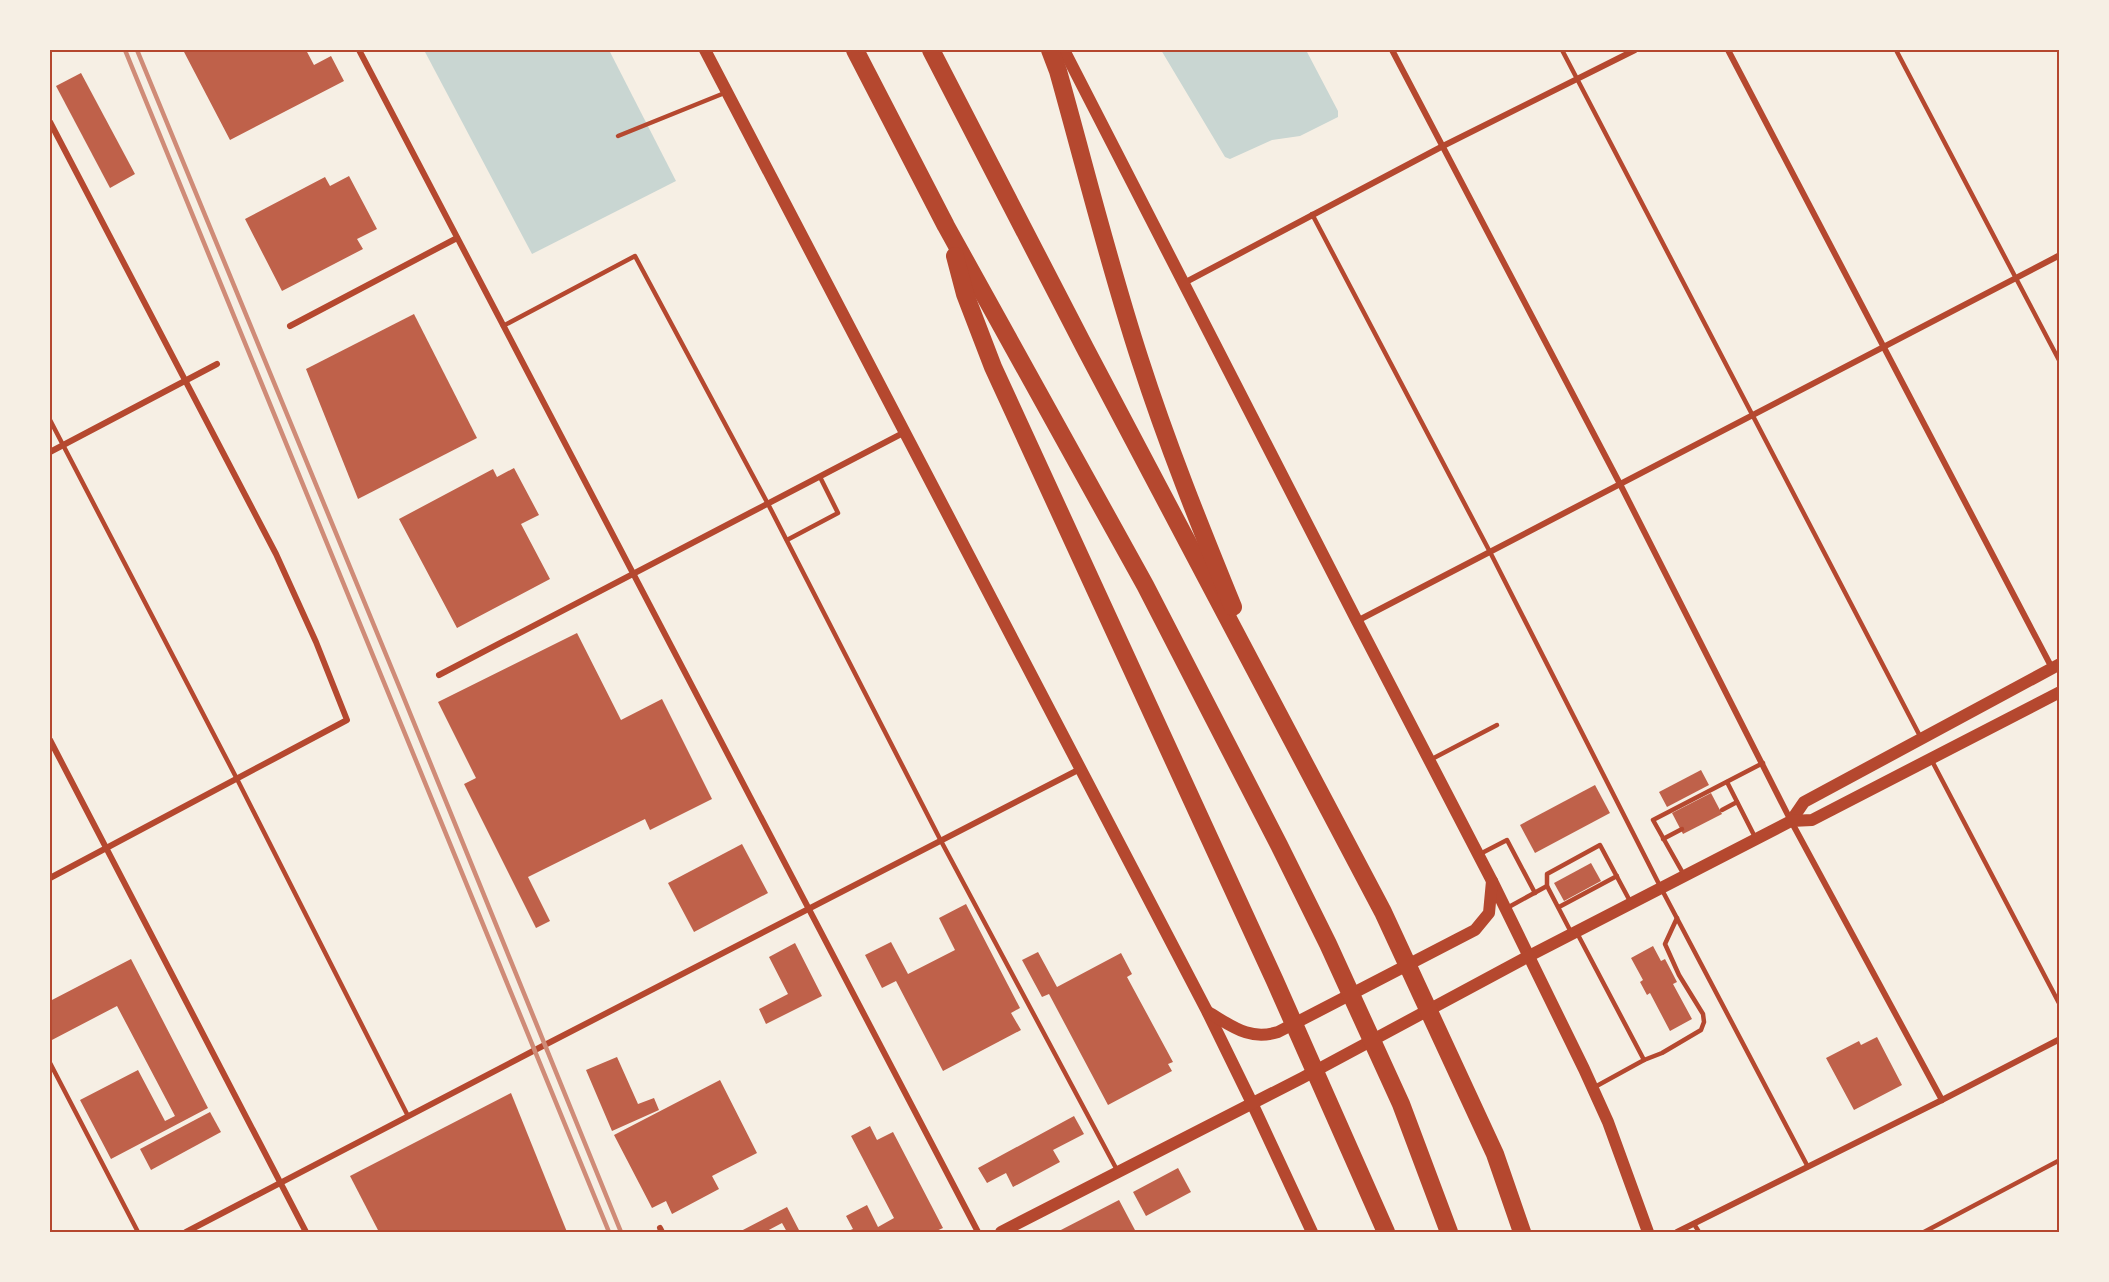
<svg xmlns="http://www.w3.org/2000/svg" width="2109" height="1282" viewBox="0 0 2109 1282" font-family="Lato,sans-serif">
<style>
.water{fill:#c9d6d2}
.building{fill:#bf614a}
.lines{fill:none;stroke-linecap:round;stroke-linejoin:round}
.service{stroke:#b5482f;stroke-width:4.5}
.minor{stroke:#b5482f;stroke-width:6}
.secondary{stroke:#b5482f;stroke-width:12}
.motorway{stroke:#b5482f;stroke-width:18}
.rail{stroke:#cf8b77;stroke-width:4.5}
.neatline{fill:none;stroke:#b5482f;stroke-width:2}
</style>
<rect width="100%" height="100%" fill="#f6efe4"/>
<g class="water">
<polygon points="424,50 609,50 676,181 532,254"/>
<polygon points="1161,50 1306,50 1338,111 1338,117 1300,136 1272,140 1230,159 1225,157"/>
</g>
<g class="building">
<polygon points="183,50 306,50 314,65 331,56 344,81 230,140"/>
<polygon points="81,73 135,174 110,188 56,86"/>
<polygon points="349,176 377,229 357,239 363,249 282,291 245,219 325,177 330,186"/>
<polygon points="414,314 477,438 358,499 306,369"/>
<polygon points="514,468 539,515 521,524 550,579 457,628 399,519 493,469 497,477"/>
<polygon points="577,633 621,720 662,699 712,799 650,830 645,819 528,877 550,921 536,928 464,784 476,778 438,702"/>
<polygon points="1701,770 1709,785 1667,807 1659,792"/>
<polygon points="1595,785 1610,813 1535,853 1520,825"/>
<polygon points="1711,793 1722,814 1683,834 1672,813"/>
<polygon points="742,844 768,893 694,932 668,883"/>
<polygon points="1591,863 1601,881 1564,901 1554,883"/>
<polygon points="966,904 1020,1008 1011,1013 1021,1030 943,1071 896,981 882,988 865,955 891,942 908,974 955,950 939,918"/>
<polygon points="795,943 822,996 766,1024 759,1009 788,994 769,957"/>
<polygon points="1653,946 1661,961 1665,959 1677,982 1673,984 1692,1019 1670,1031 1650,993 1647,995 1640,982 1643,980 1631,958"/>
<polygon points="1038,952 1057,987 1121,953 1132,974 1127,977 1173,1062 1168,1064 1172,1071 1108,1105 1049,994 1042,997 1022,960"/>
<polygon points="131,959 208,1108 111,1159 80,1100 138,1070 165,1121 175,1116 117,1006 50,1041 50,1001"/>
<polygon points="1877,1037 1902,1085 1854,1110 1826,1058 1859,1041 1861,1045"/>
<polygon points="617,1057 638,1104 654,1098 659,1110 612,1131 586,1070"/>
<polygon points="720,1080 757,1153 712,1176 719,1189 672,1214 666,1201 652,1208 614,1135"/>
<polygon points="511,1093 567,1232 379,1232 350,1176"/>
<polygon points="210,1112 221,1132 151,1170 140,1149"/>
<polygon points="1074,1116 1084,1134 1053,1150 1060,1162 1013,1187 1006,1173 987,1183 978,1168"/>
<polygon points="870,1126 877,1140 893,1132 943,1228 934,1232 845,1232 853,1229 846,1216 867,1205 878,1227 894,1218 851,1136"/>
<polygon points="1178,1168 1191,1192 1146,1216 1133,1192"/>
<polygon points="1119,1200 1136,1232 1057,1232"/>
<polygon points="787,1207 800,1232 787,1232 782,1223 765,1232 739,1232"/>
</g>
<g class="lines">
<g class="service">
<polyline points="1562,50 1921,738"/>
<polyline points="1896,50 2060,362"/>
<polyline points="618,136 727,92"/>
<polyline points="1312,214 1490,552 1661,888 1808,1167"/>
<polyline points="503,326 635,256 768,504 941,841 1117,1170"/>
<polyline points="50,420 237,779 408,1116"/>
<polyline points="787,540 838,513 820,477"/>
<polyline points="1430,760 1497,725"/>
<polyline points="1932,761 2060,1005"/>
<polyline points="1727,782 1756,839"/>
<polyline points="1722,810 1737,802"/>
<polyline points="1663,839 1682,829"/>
<polyline points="1480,854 1507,840 1535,893"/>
<polyline points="1684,875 1653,820 1763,763"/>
<polyline points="1559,907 1617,876"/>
<polyline points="1507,908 1547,886"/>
<polyline points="1577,933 1644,1060 1593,1088"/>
<polyline points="1572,934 1547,886 1547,874 1600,845 1631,903"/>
<polyline points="1644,1060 1662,1053 1701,1030 1704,1022 1703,1014 1679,975 1665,944 1677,918"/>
<polyline points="50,1063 138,1232"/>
<polyline points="1694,1224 1699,1232"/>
<polyline points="1924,1232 2060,1160"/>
</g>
<g class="minor">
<polyline points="359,50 978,1232"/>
<polyline points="1392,50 1620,484 1791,821 1942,1100"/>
<polyline points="1728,50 2052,668"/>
<polyline points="50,122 276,554 316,642 347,720 50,878"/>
<polyline points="1184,283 1443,146 1635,50"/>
<polyline points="290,326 457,238"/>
<polyline points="50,452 217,364"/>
<polyline points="1357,621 2060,255"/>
<polyline points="439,675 905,432"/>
<polyline points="50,740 306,1232"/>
<polyline points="660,1228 662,1232"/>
<polyline points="186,1232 535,1050 1080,769"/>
<polyline points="1677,1232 1942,1100 2060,1039"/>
</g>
<g class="secondary">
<polyline points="705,50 1207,1011 1252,1103 1312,1232"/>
<polyline points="1064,50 1357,621 1492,881 1584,1069 1608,1122 1648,1232"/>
<polyline points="1791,821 1804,802 2060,664"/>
<path d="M1208 1012C1232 1026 1249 1041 1278 1032L1475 930 1489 913 1492 881"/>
<polyline points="1001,1232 1302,1078 1529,956 1791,821 1812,820 2060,692"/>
</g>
<g class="motorway">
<polyline points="855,50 946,226 1145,585 1279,845 1328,944 1401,1104 1449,1232"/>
<polyline points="931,50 1085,348 1383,912 1495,1154 1522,1232"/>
<path d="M1050 50 1058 71C1085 167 1109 265 1140 360 1167 444 1200 526 1233 607"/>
<polyline points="955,256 965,294 993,367 1275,981 1386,1232"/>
</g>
<g class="rail">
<polyline points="125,50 609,1232"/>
<polyline points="137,50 401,691 621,1232"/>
</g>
</g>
<rect width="2109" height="1282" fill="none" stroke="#f6efe4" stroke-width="102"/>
<rect x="51" y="51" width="2007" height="1180" class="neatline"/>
</svg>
